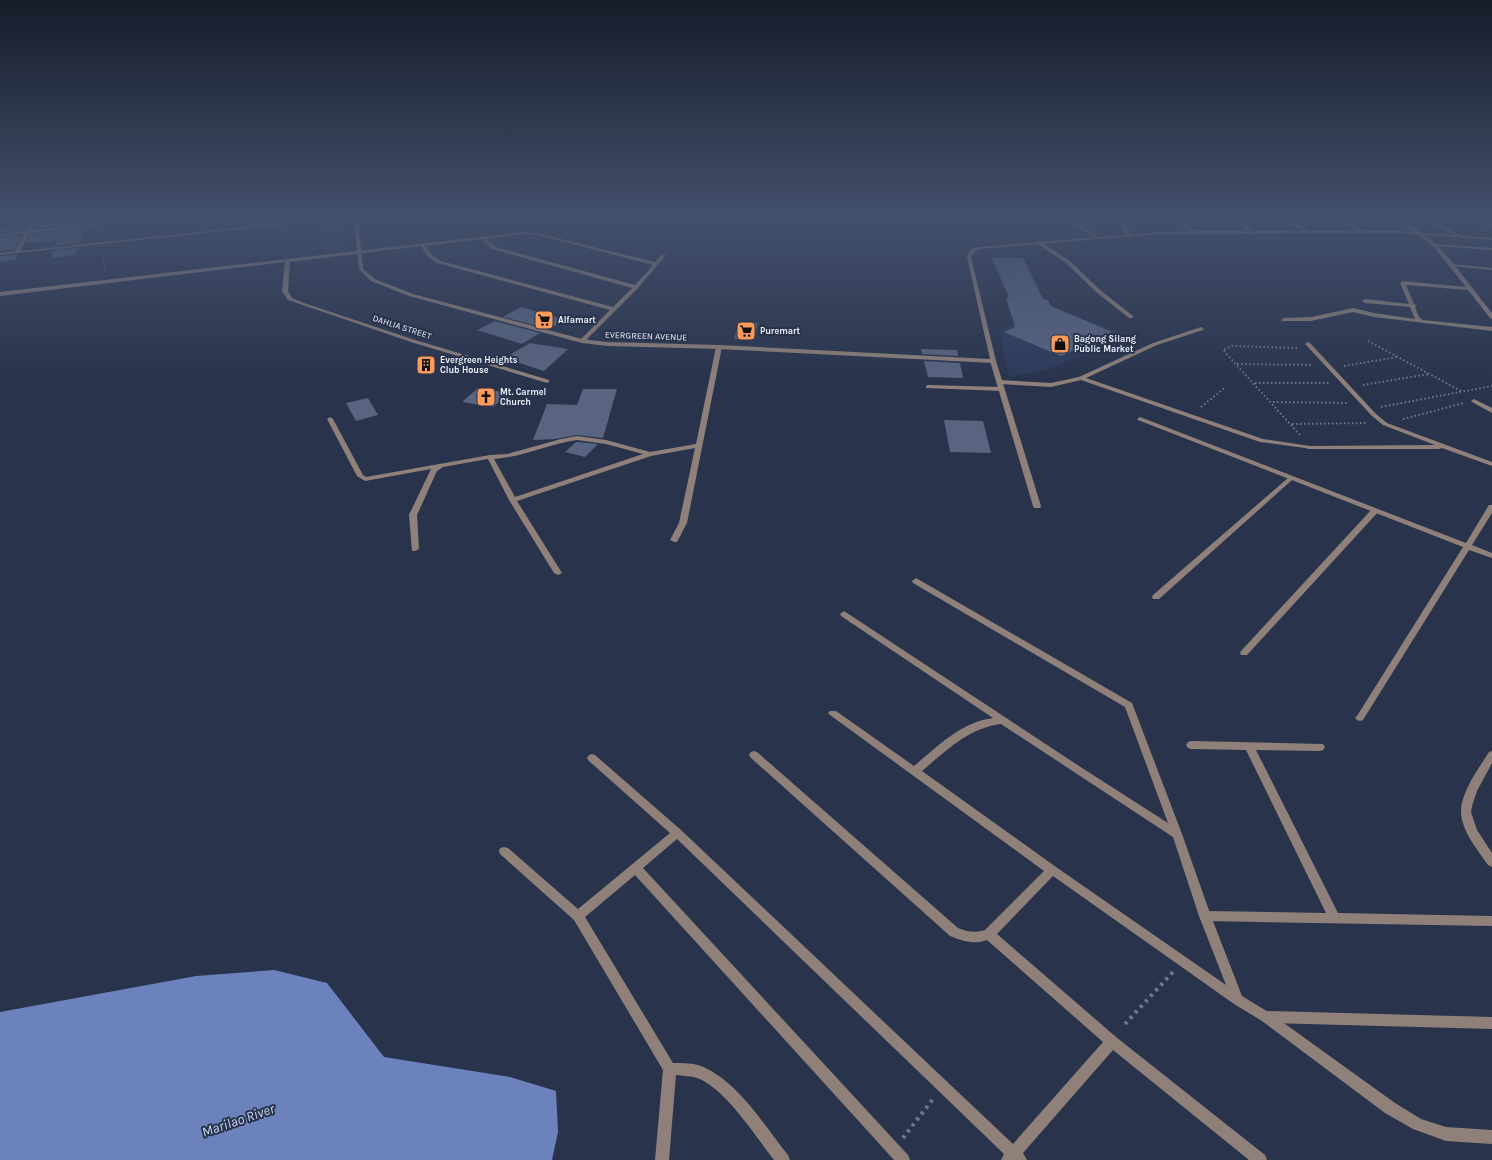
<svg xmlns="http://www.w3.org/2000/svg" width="1492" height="1160" viewBox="0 0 1492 1160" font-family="Karla,sans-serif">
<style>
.built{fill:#2e3a5a}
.water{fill:#6c82bd}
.building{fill:#586480}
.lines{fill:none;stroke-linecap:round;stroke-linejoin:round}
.path-far2{stroke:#71798d;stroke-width:1.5;stroke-dasharray:1 2;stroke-linecap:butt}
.path-far1{stroke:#71798d;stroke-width:2;stroke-dasharray:1.5 2.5;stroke-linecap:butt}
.path{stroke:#71798d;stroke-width:4;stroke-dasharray:3 4.5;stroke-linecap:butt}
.service{fill:#8f8179;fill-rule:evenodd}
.minor{fill:#8f8179;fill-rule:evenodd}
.tertiary{fill:#8f8179;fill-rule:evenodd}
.labels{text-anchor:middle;stroke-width:4;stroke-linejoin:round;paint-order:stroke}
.far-poi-label{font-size:9px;font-weight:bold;fill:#eef2fc;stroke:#29334c;text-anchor:start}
.far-street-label{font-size:9px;fill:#eef2fc;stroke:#29334c}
.near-water-label{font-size:14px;font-style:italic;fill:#cad8fa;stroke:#29334c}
</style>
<rect width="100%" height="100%" fill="#29334c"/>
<g class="built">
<polygon points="345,221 347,251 321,254 321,224"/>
<polygon points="1054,307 1128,336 1044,371 1009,377 999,330"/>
</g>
<polygon class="water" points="274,970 327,983 384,1057 510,1077 556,1091 558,1132 552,1160 0,1160 0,1012 196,976"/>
<g class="building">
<polygon points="39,219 88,219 86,223 33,229"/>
<polygon points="27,225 25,230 0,232 0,228"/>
<polygon points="84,228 79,243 55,246 57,240 25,243 30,234"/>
<polygon points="22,235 14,250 0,251 0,237"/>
<polygon points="77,248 75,255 51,258 53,251"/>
<polygon points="18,255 15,260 0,262 0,256"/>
<polygon points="992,258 1023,258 1043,299 1048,300 1051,306 1112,332 1061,356 1004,332 1015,327 1006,298 1009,298"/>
<polygon points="521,307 565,320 549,329 503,317"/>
<polygon points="495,321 540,333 522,344 477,330"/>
<polygon points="739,322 758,323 754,340 734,339"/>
<polygon points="530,343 568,349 544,371 504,358"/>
<polygon points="921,349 957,350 958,356 922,354"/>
<polygon points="924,361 960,363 963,378 928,377"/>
<polygon points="478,388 509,393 493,407 462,402"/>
<polygon points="583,389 617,389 603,438 577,435 555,439 533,440 547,404 577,405"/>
<polygon points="368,398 378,415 356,421 346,403"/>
<polygon points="944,420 983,421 991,453 950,452"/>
<polygon points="576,442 577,442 598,444 585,457 565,452"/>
</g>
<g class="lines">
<polyline class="path-far2" points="106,271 103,259 107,254"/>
<g class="path-far1">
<polyline points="1368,341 1461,391"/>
<polyline points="1297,348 1232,346 1223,350 1300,435"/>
<polyline points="1237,364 1312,365"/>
<polyline points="1344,366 1397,357"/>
<polyline points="1255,383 1330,383"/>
<polyline points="1363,385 1429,374"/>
<polyline points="1273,402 1348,403"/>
<polyline points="1201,407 1226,387"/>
<polyline points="1381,407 1492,386"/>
<polyline points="1403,419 1464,403"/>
<polyline points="1292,424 1367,423"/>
</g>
<g class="path">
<polyline points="1125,1024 1173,972"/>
<polyline points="903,1138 933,1099"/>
</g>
<g class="service">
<polygon points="1067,219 1072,219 1099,237 1095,238"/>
<polygon points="1116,219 1120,219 1131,234 1131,235 1127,235"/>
<polygon points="1433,244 1492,248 1492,250 1435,246 1433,245"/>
<polygon points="1451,264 1492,268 1492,270 1453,266 1451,266"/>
<polygon points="1201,327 1204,329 1203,330 1157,345 1086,378 1263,439 1310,446 1313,448 1312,449 1260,442 1081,380 1051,387 999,384 996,382 999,380 1051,383 1079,377 1153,343"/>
<polygon points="928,385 1001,387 1004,389 1001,391 926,388 926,386"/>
<polygon points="1474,399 1492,408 1492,413 1472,402 1471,401"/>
<polygon points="1140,417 1466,543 1489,505 1492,505 1492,513 1472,545 1492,553 1492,558 1469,550 1363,720 1360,721 1357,720 1355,718 1357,716 1463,547 1138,420 1137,419"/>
<polygon points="1191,741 1323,744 1325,747 1323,750 1320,751 1256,750 1338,913 1492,916 1492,926 1205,921 1201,920 1199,916 1201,912 1205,911 1326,913 1246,750 1191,749 1188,748 1186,745 1188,742"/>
<polygon points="1266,1011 1492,1017 1492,1029 1266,1023 1262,1021 1260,1017 1262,1013"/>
</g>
<g class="minor">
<polygon points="32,219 36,219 20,251 318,219 335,219 0,255 0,253 15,251"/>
<polygon points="1235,219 1240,219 1254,232 1254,234 1250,234"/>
<polygon points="1282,219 1288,219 1311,232 1307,233"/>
<polygon points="1338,219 1344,219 1365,232 1361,233"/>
<path d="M1392 219C1404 219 1429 236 1437 245 1457 266 1474 291 1492 313V319L1490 318 1468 290 1406 285 1414 304 1417 306 1415 307 1419 317 1423 320 1492 327V331L1374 317 1353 312 1311 321H1282L1281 320 1284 318 1311 317 1353 308 1374 313 1415 319 1410 307 1365 303 1362 301 1365 299 1409 304 1400 283 1403 281 1466 287 1433 246 1417 234Z"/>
<polygon points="1422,219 1428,219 1462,236 1458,237"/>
<polygon points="1474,219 1480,219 1492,225 1492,228"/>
<path d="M522 232 537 233 655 262 662 254 666 255 638 288 584 342H580V340L610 310 437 263 427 256 421 246 290 262 288 291 292 298 304 303 415 340 549 380V382L547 383 411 342 288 300 282 291 285 262 0 296V292ZM522 234 537 235 653 265 635 285 496 247 486 239ZM482 239 492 249 632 288 613 307 441 261 431 254 426 246Z"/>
<polygon points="1036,241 1040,241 1070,261 1099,289 1133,316 1133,318 1129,318 1095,291 1066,263 1036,243"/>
<polygon points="1308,342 1310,343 1376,414 1387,423 1492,462 1492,466 1442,448 1439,449 1308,449 1307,448 1310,446 1435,445 1383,425 1372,416 1306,345 1305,344"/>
<path d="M719 345 722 347 687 523 677 542H674L670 540 679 523 695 448 651 456 517 501 562 573 558 575 554 573 509 500 488 459 443 467 437 471 417 515 419 549 415 551H412L409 515 431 469 365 481 357 476 327 419 330 417 333 419 363 475 366 477 490 455 507 454 561 439 577 436 606 440 650 452 696 444 716 347ZM577 440 606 444 643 454 515 497 494 459C523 457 549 444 577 440Z"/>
<polygon points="993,359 996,361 1041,506 1040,508 1034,508 1033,506 990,361"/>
<polygon points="1290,477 1294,479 1292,480 1159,599 1153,599 1152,597 1153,595 1288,478"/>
<polygon points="1372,509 1375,509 1379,511 1247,655 1241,655 1240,653 1241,651"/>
<path d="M916 578 1132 703 1182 834 1211 916 1242 996 1270 1013 1395 1103 1421 1119 1446 1127 1492 1130V1144L1446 1141 1413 1129 1385 1113 1262 1021 1234 1004 1053 876 997 934 1116 1037 1265 1155 1267 1160H1249L1113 1050 1023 1153 1027 1160H1001L1004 1154 677 839 643 868 908 1155 910 1160H894L635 875 585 917 673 1063C682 1063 690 1063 698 1065 736 1078 764 1125 788 1155L790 1160H774C756 1137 725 1088 697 1078 691 1076 683 1076 676 1075L669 1160H655L663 1070 574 920 500 854 499 851 500 848 504 847 508 848 578 909 670 833 589 761 587 758 589 755 592 754 595 755 681 830 1013 1144 1103 1042 987 940C974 945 963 941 950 936L751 758 749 755 751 752 754 751 757 752 958 928C967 932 975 933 985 930L1044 871 830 715 828 713 830 711H836L914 766C937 747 961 722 993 718L841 616 840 614 844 611 1079 766 1168 823 1125 707 913 583 912 581ZM1001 724 1173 837 1199 916 1226 985 1056 867 922 771C946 751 968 728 1001 724Z"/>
<path d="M1492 751V763L1477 791 1472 806 1471 812 1477 830 1492 853V867L1488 865C1478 850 1461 831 1461 811 1461 792 1479 768 1489 752Z"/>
</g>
<g class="tertiary">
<polygon points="135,219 152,219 0,236 0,234"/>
<polygon points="354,219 358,219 363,269 375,279 413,294 582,339 607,342 719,345 990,359 967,257 971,249 980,247 1158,232 1189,232 1177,219 1182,219 1194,231 1399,231 1492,238 1492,240 1399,233 1158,234 980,249 975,251 971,257 996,361 993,363 719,349 607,346 582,343 409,296 371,281 359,269"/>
</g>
</g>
<linearGradient id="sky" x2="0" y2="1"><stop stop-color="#171c2a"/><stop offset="0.57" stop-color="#43506c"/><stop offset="1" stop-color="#43506c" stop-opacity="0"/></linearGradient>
<rect width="1492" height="382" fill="url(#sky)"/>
<defs>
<g id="supermarket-square" transform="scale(1)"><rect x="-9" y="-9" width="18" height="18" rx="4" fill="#fe9b59" stroke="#29334c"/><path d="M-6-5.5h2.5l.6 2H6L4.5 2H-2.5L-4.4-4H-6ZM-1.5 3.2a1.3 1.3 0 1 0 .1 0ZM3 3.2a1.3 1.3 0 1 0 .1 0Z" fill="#111"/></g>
<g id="shop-square" transform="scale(1)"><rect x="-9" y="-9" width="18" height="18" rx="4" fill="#fe9b59" stroke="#29334c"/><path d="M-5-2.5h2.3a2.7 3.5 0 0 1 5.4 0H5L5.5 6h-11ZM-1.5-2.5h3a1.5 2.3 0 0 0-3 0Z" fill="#111"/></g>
<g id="building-square" transform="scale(1)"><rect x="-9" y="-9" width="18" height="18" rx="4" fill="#fe9b59" stroke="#29334c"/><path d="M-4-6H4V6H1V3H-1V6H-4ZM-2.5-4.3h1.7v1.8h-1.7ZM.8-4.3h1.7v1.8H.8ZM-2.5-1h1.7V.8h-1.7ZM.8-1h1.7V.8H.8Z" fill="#111"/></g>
<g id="church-square" transform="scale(1)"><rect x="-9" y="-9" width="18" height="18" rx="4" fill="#fe9b59" stroke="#29334c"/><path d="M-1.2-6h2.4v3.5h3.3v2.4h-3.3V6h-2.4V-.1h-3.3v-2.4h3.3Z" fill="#111"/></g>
</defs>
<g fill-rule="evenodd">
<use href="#supermarket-square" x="544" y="320"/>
<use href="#supermarket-square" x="746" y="331"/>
<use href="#shop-square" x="1060" y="344"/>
<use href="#building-square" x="426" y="365"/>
<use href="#church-square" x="486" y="397"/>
</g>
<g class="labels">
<g class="far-poi-label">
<text x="558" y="323">Alfamart</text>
<text x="760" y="334">Puremart</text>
<text x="1074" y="342">Bagong Silang<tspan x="1074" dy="10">Public Market</tspan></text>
<text x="440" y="363">Evergreen Heights<tspan x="440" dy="10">Club House</tspan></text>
<text x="500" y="395">Mt. Carmel<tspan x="500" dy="10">Church</tspan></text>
</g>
<g class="far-street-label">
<text transform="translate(402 327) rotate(18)" y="3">DAHLIA STREET</text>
<text transform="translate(646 336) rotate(2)" y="3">EVERGREEN AVENUE</text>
</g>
<g class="near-water-label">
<text transform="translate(238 1120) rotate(-19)" y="5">Marilao River</text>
</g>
</g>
</svg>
